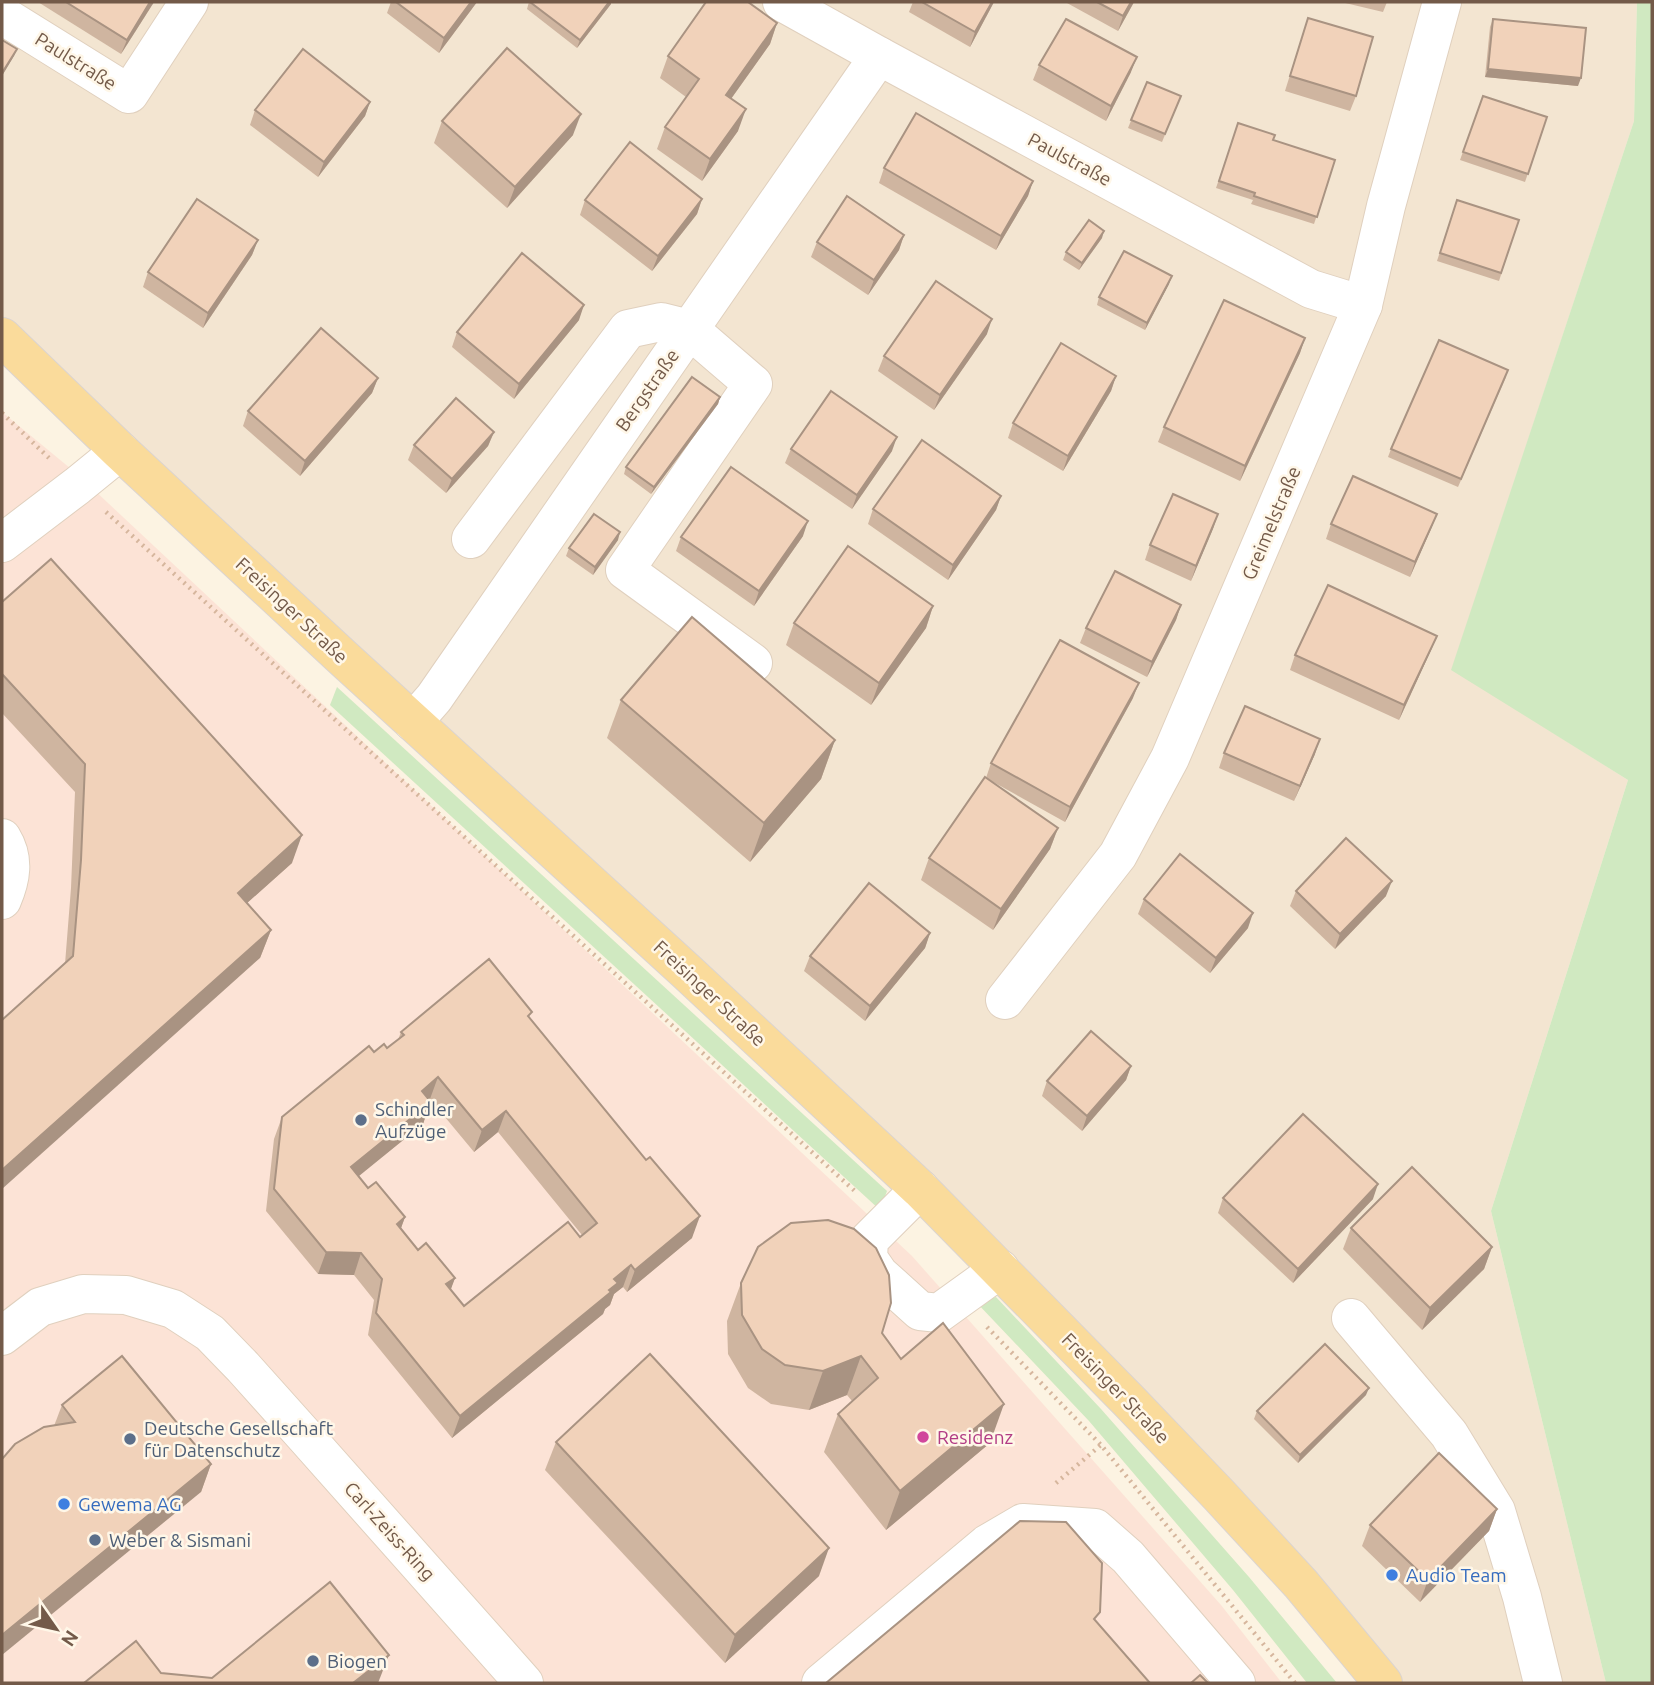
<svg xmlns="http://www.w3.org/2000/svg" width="1654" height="1685" viewBox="0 0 1654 1685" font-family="Ubuntu,sans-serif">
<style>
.residential{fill:#f3e5d1}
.commercial{fill:#fce3d6}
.green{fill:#d0e9c1}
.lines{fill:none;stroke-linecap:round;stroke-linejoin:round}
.minor-casing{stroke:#e0d0be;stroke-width:40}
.major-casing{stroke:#dbd4d0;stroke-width:40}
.path{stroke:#d6b69d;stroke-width:4.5;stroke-dasharray:2 5;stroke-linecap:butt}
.minor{stroke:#fff;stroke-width:38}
.major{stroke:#fadb9b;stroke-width:38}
.wall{fill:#cfb5a0;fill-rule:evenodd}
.shaded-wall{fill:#a99382}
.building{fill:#f1d2ba;stroke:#a99382;stroke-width:2;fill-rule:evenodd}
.service-dot{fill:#5c6f8a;stroke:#fff7e8;stroke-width:2.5}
.hotel-dot{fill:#d1479c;stroke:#fff7e8;stroke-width:2.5}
.shop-dot{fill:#3f7fe0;stroke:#fff7e8;stroke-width:2.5}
.labels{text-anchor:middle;stroke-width:5;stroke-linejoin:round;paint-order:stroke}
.street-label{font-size:19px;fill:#735a49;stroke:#fff7e8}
.service-label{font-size:19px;fill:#4e5e75;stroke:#fff7e8;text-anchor:start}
.hotel-label{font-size:19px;fill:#b23c85;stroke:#fff7e8;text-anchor:start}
.shop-label{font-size:19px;fill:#366cbe;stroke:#fff7e8;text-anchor:start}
</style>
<rect width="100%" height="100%" fill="#fcf3e2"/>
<polygon class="residential" points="2,2 1637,2 1634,121 1452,669 1628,780 1491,1211 1606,1683 1402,1683 1290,1590 690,972 2,346"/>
<polygon class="commercial" points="2,412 76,473 912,1256 1221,1605 1282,1683 2,1683"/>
<g class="green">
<polygon points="1637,2 1652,2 1652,1683 1606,1683 1491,1211 1628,780 1451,670 1634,121"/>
<polygon points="337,687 887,1191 880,1210 330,705"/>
<polygon points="996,1297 1101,1409 1249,1577 1337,1683 1307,1683 1233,1590 1089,1421 976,1302"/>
</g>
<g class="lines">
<g class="minor-casing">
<g id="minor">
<polyline points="782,2 879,56 1311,289 1363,305"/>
<polyline points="2,15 129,94 189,2"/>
<polyline points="471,539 628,329 661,322 689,329 753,384 625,570 753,663"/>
<polyline points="2,543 77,486 120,451"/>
<polyline points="413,722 434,698 879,56"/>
<path d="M2 838C15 859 11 879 2 900"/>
<polyline points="1005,1000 1118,855 1170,758 1363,305 1386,206 1442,2"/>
<polyline points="920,1189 869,1240 868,1258 879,1274 920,1311 939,1313 1000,1269"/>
<polyline points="1351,1318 1449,1434 1496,1511 1522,1597 1543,1683"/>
<polyline points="2,1336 40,1307 83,1294 126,1295 173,1309 210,1333 243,1367 303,1434 524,1683"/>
<polyline points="821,1683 987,1544 1023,1523 1095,1528 1128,1557 1236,1683"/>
</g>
</g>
<g class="major-casing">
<polyline id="major" points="2,337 120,451 342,657 687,972 920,1189 1129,1401 1219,1495 1301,1584 1383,1683"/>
</g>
<g class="path">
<polyline points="2,413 49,458"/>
<polyline points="106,512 857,1193"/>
<polyline points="987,1327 1101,1445 1295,1683"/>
<polyline points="1056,1483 1101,1445"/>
</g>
<use href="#minor" class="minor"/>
<use href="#major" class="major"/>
</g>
<g class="wall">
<polygon points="38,2 154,2 121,54"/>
<polygon points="391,2 477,2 439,53 387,13"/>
<polygon points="529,2 611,4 577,48 527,9"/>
<polygon points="913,2 994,2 970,47 909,12"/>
<polygon points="1068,2 1134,2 1118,31 1067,3"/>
<polygon points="1341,2 1387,2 1383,12"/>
<polygon points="1308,18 1356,96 1350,111 1285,91"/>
<polygon points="1493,19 1578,86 1485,77 1490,27"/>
<polygon points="777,23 770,44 731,99 738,131 702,181 657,149 665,127 686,97 660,78 668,56"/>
<polygon points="1039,65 1131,72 1106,121 1033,80"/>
<polygon points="1147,82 1181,96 1162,142 1128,128"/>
<polygon points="1483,96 1547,117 1525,182 1460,160"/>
<polygon points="370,102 365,116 318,177 250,125 255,110"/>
<polygon points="442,121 573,135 507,208 434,143"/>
<polygon points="1238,123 1273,140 1335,160 1314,224 1251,204 1253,200 1216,188"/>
<polygon points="884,168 1033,181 1028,196 996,250 879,183"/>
<polygon points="702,199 697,214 652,271 580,215 585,200"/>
<polygon points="1457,200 1519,220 1499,281 1437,261"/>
<polygon points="904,235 899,250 868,295 811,257 817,242"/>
<polygon points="1102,238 1079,270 1063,260 1066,252"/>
<polygon points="258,240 252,255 203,328 143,287 148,272"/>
<polygon points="1169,284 1145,330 1097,305 1099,297"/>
<polygon points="579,320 514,399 452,347 457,332"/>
<polygon points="987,334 934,410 878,371 884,356"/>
<polygon points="1305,338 1300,353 1240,481 1158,442 1164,427"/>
<polygon points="1116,376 1111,391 1063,471 1008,438 1013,423"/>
<polygon points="1506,377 1458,487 1388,457 1391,449"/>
<polygon points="378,378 372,393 300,476 243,426 248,411"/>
<polygon points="720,397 718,404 651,494 624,474 626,467"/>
<polygon points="494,432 488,446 446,493 408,460 414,445"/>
<polygon points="791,449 892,451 852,509 785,463"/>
<polygon points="1001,496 996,510 948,580 868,524 873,509"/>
<polygon points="1218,514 1191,581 1145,560 1150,545"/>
<polygon points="1437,514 1410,577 1326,539 1331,524"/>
<polygon points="803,536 754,606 676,551 681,537"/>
<polygon points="618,540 593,575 566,556 569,548"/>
<polygon points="2,602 292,863 247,903 271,930 260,958 65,964 71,888 75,792 2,713"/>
<polygon points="1181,605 1176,620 1147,677 1080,643 1086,628"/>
<polygon points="933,606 926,628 871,705 786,645 794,623"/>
<polygon points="1437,636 1431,650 1399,720 1290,670 1295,655"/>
<polygon points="1133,698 1065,822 986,778 991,763"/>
<polygon points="621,700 835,740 821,779 750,862 607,738"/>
<polygon points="1224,753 1315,754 1294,801 1219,768"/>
<polygon points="1058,828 1050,849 993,930 921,880 929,858"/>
<polygon points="1296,891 1386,896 1335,949 1290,906"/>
<polygon points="1144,899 1248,928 1210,973 1138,914"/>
<polygon points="930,933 925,948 865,1021 804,971 810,956"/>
<path d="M530 1018 692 1238 627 1292 623 1287 614 1294 610 1305 605 1309 603 1314 452 1438 368 1335 374 1300 354 1275 318 1274 266 1211 274 1139 282 1117 374 1052 387 1048 398 1040 401 1032ZM430 1099 474 1152 498 1132 582 1235 464 1306 450 1290 455 1278 418 1250 401 1228 405 1217 368 1188 358 1176 423 1124 429 1100Z"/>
<polygon points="1131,1066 1126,1080 1082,1131 1042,1096 1047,1081"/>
<polygon points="1223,1198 1373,1199 1293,1283 1218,1213"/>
<polygon points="1351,1228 1492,1247 1484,1269 1422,1330 1343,1249"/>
<polygon points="741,1283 882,1333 901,1359 990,1443 886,1530 824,1452 838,1414 852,1401 847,1395 809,1410 771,1404 748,1388 728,1354 727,1321"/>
<polygon points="1366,1395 1298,1463 1254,1419 1257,1411"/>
<polygon points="62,1405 211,1464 201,1492 54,1426"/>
<polygon points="556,1442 819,1576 725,1663 545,1470"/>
<polygon points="1497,1509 1489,1531 1420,1602 1362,1546 1370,1525"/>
</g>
<g class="shaded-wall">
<polygon points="150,2 154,2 121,54 127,40"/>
<polygon points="471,2 477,2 439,53 444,38"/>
<polygon points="609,2 611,2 611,4 577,48 580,40"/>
<polygon points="992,2 994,2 970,47 975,32"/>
<polygon points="1131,2 1134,2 1118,31 1123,16"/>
<polygon points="777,23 770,44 718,117 726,95"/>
<polygon points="17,49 14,56 2,76 2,73"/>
<polygon points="1137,57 1131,72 1106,121 1111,106"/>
<polygon points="1488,69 1581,78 1578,86 1485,77"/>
<polygon points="370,102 365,116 318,177 324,162"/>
<polygon points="746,109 738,131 702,181 710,159"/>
<polygon points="581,114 573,135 507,208 515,187"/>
<polygon points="1033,181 1028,196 996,250 1001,236"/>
<polygon points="702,199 697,214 652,271 658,256"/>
<polygon points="1104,231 1102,238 1079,270 1082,263"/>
<polygon points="904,235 899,250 868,295 874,280"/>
<polygon points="258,240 252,255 203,328 208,313"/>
<polygon points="1172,276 1169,284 1145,330 1147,323"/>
<polygon points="584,305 579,320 514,399 519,384"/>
<polygon points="992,319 987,334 934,410 940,395"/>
<polygon points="1305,338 1300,353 1240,481 1245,466"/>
<polygon points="1116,376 1111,391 1063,471 1068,456"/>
<polygon points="378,378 372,393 300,476 305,461"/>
<polygon points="720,397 718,404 651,494 654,487"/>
<polygon points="494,432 488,446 446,493 452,479"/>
<polygon points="897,437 892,451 852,509 857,495"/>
<polygon points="1001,496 996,510 948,580 953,565"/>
<polygon points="1218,514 1213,529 1191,581 1196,566"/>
<polygon points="1437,514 1431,529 1410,577 1415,562"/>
<polygon points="808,521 803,536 754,606 759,591"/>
<polygon points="620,532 618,540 593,575 595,567"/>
<polygon points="1181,605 1176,620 1147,677 1152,662"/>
<polygon points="933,606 926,628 871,705 879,683"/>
<polygon points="1437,636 1431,650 1399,720 1404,705"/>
<polygon points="1139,683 1133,698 1065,822 1070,807"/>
<polygon points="1320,739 1315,754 1294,801 1300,786"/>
<polygon points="835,740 821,779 750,862 764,823"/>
<polygon points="1058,828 1050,849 993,930 1001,909"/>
<polygon points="302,835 292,863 227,921 238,893"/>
<polygon points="1392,881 1386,896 1335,949 1340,934"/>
<polygon points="1253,913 1248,928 1210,973 1216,958"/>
<polygon points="271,930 260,958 2,1189 2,1170"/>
<polygon points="930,933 925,948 865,1021 870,1006"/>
<polygon points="1131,1066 1126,1080 1082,1131 1087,1116"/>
<polygon points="438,1077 430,1099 414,1112 422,1091"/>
<polygon points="431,1102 423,1124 343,1189 351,1167"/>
<polygon points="506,1111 498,1132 474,1152 482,1130"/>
<polygon points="1378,1184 1373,1199 1293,1283 1298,1269"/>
<polygon points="700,1216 692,1238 627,1292 635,1270"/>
<polygon points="405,1217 397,1239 397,1224"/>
<polygon points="1492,1247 1484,1269 1422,1330 1430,1308"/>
<polygon points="326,1252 361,1253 354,1275 318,1274"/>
<polygon points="631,1265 623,1287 614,1294 610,1305 605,1309 603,1314 452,1438 460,1416 614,1279"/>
<polygon points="455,1278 447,1300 446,1284"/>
<polygon points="861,1356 847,1395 809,1410 823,1371"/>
<polygon points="1369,1388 1366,1395 1298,1463 1300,1455"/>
<polygon points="1004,1404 990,1443 886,1530 900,1491"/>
<polygon points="211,1464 201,1492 2,1655 2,1635"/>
<polygon points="1497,1509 1489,1531 1420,1602 1428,1580"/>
<polygon points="829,1548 819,1576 725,1663 735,1635"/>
<polygon points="389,1655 378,1683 353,1683"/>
</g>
<g class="building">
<polygon points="66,2 150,2 127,40"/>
<polygon points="396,2 471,2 444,38"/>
<polygon points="530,2 609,2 580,40"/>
<polygon points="706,2 748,2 777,23 726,95 746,109 710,159 665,127 699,79 668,56"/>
<polygon points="922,2 992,2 975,32"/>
<polygon points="1097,2 1131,2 1123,16"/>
<polygon points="1308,18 1373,37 1356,96 1290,76"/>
<polygon points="1066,19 1137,57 1111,106 1039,65"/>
<polygon points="1493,19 1586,28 1581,78 1488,69"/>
<polygon points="2,40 17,49 2,73"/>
<polygon points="507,48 581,114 515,187 442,121"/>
<polygon points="303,49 370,102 324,162 255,110"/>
<polygon points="1147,82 1181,96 1165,134 1131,120"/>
<polygon points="1483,96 1547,117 1528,174 1463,152"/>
<polygon points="916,113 1033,181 1001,236 884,168"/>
<polygon points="1238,123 1275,135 1273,140 1335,160 1317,217 1254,196 1255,193 1219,181"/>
<polygon points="630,142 702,199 658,256 585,200"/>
<polygon points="847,196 904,235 874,280 817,242"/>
<polygon points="197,199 258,240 208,313 148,272"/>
<polygon points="1457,200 1519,220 1501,273 1440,253"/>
<polygon points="1089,220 1104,231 1082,263 1066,252"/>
<polygon points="1124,251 1172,276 1147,323 1099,297"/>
<polygon points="522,253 584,305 519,384 457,332"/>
<polygon points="936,281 992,319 940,395 884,356"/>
<polygon points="1224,300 1305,338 1245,466 1164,427"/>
<polygon points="321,328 378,378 305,461 248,411"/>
<polygon points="1439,340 1508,370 1461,479 1391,449"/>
<polygon points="1061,343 1116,376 1068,456 1013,423"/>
<polygon points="692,377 720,397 654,487 626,467"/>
<polygon points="831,391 897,437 857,495 791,449"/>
<polygon points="456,398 494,432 452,479 414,445"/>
<polygon points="922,440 1001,496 953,565 873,509"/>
<polygon points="731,467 808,521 759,591 681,537"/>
<polygon points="1353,476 1437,514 1415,562 1331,524"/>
<polygon points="1173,494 1218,514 1196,566 1150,545"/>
<polygon points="594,514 620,532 595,567 569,548"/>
<polygon points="848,546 933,606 879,683 794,623"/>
<polygon points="51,559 302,835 238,893 271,930 2,1170 2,1020 73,956 81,860 85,764 2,674 2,602"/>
<polygon points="1115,571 1181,605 1152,662 1086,628"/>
<polygon points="1328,585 1437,636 1404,705 1295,655"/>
<polygon points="692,617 835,740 764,823 621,700"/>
<polygon points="1060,640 1139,683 1070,807 991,763"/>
<polygon points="1245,706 1320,739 1300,786 1224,753"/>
<polygon points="985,777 1058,828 1001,909 929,858"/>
<polygon points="1346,838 1392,881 1340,934 1296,891"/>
<polygon points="1180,854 1253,913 1216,958 1144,899"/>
<polygon points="869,883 930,933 870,1006 810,956"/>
<path d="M489 959 532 1012 528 1016 646 1160 650 1157 700 1216 635 1270 631 1265 614 1279 618 1283 609 1290 611 1292 460 1416 376 1313 382 1279 361 1253 326 1252 274 1189 282 1117 369 1046 374 1052 384 1044 387 1048 404 1035 401 1032ZM438 1077 482 1130 506 1111 597 1223 580 1237 568 1222 464 1306 446 1284 455 1278 426 1243 418 1250 397 1224 405 1217 376 1182 368 1188 351 1167 431 1102 422 1091Z"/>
<polygon points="1091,1031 1131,1066 1087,1116 1047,1081"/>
<polygon points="1303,1114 1378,1184 1298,1269 1223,1198"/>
<polygon points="1412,1167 1492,1247 1430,1308 1351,1228"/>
<polygon points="828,1220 854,1229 876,1248 889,1275 891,1303 882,1333 901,1359 943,1323 1004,1404 900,1491 838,1414 878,1378 861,1356 823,1371 785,1365 762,1349 742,1315 741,1283 758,1247 791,1223"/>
<polygon points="1325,1344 1369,1388 1300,1455 1257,1411"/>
<polygon points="650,1354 829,1548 735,1635 556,1442"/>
<polygon points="122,1356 211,1464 2,1635 2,1459 15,1444 44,1427 75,1422 62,1405"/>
<polygon points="1439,1453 1497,1509 1428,1580 1370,1525"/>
<polygon points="1020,1521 1066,1522 1102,1563 1100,1612 1094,1619 1150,1683 826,1683"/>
<polygon points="330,1582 389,1655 353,1683 84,1683 136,1641 161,1673 212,1678"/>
<polygon points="1200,1675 1208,1683 1191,1683"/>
</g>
<g class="service-dot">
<circle cx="361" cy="1120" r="7"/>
<circle cx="130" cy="1439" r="7"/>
<circle cx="95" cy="1540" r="7"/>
<circle cx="313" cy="1661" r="7"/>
</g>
<circle class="hotel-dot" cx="923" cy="1437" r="7"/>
<g class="shop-dot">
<circle cx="64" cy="1504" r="7"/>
<circle cx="1392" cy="1575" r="7"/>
</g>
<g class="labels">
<g class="street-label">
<text transform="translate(76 61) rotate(32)" y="7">Paulstraße</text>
<text transform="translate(1070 159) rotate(28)" y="7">Paulstraße</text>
<text transform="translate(647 390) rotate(-55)" y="7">Bergstraße</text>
<text transform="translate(1271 523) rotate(-67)" y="7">Greimelstraße</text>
<text transform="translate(292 610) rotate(43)" y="7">Freisinger Straße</text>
<text transform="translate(710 993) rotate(43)" y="7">Freisinger Straße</text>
<text transform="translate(1116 1388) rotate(46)" y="7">Freisinger Straße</text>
<text transform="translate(390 1531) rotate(48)" y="7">Carl-Zeiss-Ring</text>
</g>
<g class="service-label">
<text x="375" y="1116">Schindler<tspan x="375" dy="22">Aufzüge</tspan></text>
<text x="144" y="1435">Deutsche Gesellschaft<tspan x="144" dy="22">für Datenschutz</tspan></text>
<text x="109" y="1547">Weber &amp; Sismani</text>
<text x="327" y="1668">Biogen</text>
</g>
<g class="hotel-label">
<text x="937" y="1444">Residenz</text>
</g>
<g class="shop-label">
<text x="78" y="1511">Gewema AG</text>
<text x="1406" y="1582">Audio Team</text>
</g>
</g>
<rect width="1654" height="1685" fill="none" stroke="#735a49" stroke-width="7"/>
<g transform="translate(56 1629) rotate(124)" stroke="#fff7e8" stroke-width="5" paint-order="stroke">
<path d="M0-5L12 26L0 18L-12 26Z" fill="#735a49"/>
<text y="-10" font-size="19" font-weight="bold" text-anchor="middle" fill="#735a49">N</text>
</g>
</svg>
